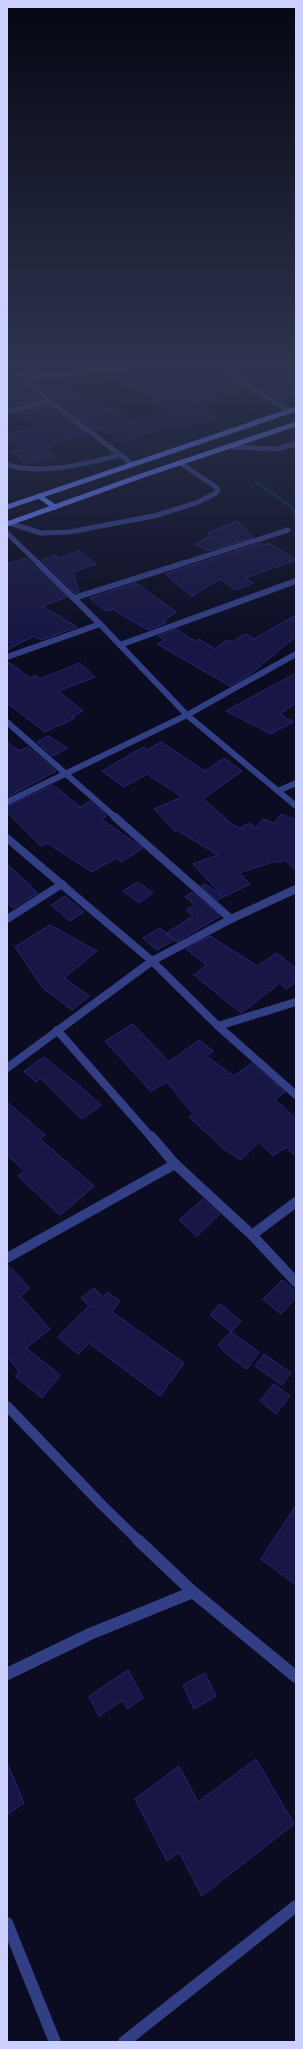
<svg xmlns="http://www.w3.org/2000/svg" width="303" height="2049" viewBox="0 0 303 2049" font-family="'DM Sans',sans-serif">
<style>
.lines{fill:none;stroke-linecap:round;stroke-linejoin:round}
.stream{stroke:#072a45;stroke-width:3.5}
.building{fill:#171644;stroke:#272672}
.service{stroke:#333f85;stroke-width:5}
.minor-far4{stroke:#333f85;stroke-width:5}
.minor-far3{stroke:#333f85;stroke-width:6}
.minor-far2{stroke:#333f85;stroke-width:8}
.minor-far1{stroke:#333f85;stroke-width:10}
.minor{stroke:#333f85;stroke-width:12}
.tertiary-far1{stroke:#333f85;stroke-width:10}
.tertiary{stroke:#333f85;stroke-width:12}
.secondary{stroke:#637dff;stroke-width:5}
</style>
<rect width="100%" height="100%" fill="#0b0c22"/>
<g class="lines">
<polyline class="stream" points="256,482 292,507 296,516"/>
</g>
<g class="building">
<polygon points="17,363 53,363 62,370 25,374 24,373 29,371"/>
<polygon points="190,363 210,363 212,366 246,388 195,404 203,402 206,411 215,418 180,428 175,424 122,442 101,428 95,430 33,381 71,377 79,383 66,386 105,409 111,407 130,422 171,411 104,373 145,369 155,375"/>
<polygon points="221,363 296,363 296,395 281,400"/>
<polygon points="15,375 42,399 11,407 7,404 7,377"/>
<polygon points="49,405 86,433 44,448 55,457 28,464 11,452 25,448 7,437 7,435 37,426 19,413"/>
<polygon points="237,521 254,537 208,551 195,544 211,536 207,533"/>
<polygon points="261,543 263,545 269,543 296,560 245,578 253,583 236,590 220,579 192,596 165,574"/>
<polygon points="79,551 96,564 73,572 79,592 75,593 42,560 56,555 57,559"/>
<polygon points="26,558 67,597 42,606 77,627 41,640 34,636 7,650 7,564"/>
<polygon points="136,583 176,612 163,621 166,623 148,630 112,609 106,611 90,598"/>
<polygon points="296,615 296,636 251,674 230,686 157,644 166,640 158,636 176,629 195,641 199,639 215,649 226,640 232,642 245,634 254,639"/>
<polygon points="7,661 30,678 36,675 40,679 80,663 95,677 58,691 83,711 73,716 75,718 45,732 7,703"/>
<polygon points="296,673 296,703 280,714 293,722 271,734 226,711"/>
<polygon points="49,736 67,748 53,756 37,742"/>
<polygon points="7,742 19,751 28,747 56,771 7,797"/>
<polygon points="161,742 205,771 224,758 242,771 203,799 233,825 240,828 249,823 256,828 263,819 274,823 281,814 296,820 296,870 284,860 278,863 276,861 239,873 250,884 217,900 201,886 204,884 222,895 193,864 218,855 178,831 176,832 154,809 182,797 147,774 124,787 102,771 143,747 147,750"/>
<polygon points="53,785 80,807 90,801 107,816 101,819 143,848 121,862 116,858 92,872 47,843 41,846 7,812 7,806"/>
<polygon points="7,864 38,893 13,908 7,902"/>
<polygon points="138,882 153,893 139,903 123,891"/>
<polygon points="192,892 206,904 204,905 209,906 220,916 177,942 167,933 193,916 186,910 195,905 185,897"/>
<polygon points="65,896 84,912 70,921 51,905"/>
<polygon points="50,925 97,951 64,978 89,996 72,1010 43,988 15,947"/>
<polygon points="160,928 174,940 157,950 143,938"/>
<polygon points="210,936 257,966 277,953 296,969 296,982 286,989 280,983 241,1013 194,975 207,965 186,949"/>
<polygon points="133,1024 169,1062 199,1040 213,1051 206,1056 234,1076 252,1063 285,1092 275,1099 296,1119 296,1157 286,1147 273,1156 259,1142 241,1160 224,1149 189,1117 193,1114 167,1082 151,1091 105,1041"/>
<polygon points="44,1057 82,1088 101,1105 82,1119 40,1078 36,1082 24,1071"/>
<polygon points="7,1102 45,1135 40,1139 94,1186 60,1215 18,1176 25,1171 7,1155"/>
<polygon points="203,1199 220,1214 197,1236 179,1220"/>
<polygon points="7,1264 30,1288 20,1296 50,1329 26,1348 60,1375 42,1398 15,1376 19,1371 7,1357"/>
<polygon points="282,1280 296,1292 296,1298 281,1314 263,1299"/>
<polygon points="94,1288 103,1297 107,1292 120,1301 112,1312 184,1363 160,1396 89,1343 78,1354 58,1337 89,1306 81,1298"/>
<polygon points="220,1304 241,1321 231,1332 210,1315"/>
<polygon points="231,1332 259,1352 247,1369 229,1356 218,1345"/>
<polygon points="264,1354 291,1373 282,1385 255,1366"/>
<polygon points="274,1384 290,1396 276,1414 260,1401"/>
<polygon points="296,1505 296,1585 261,1559"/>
<polygon points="128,1670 143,1698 127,1709 123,1700 99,1716 89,1696"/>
<polygon points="205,1673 216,1696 194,1709 183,1685"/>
<polygon points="256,1759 294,1824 202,1896 179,1852 167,1861 135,1799 179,1766 198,1802"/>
<polygon points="7,1763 24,1803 7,1815"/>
</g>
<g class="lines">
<polyline class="service" points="9,523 41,533 69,532 154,516 196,503 216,493 218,490 216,487 180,463"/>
<g class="minor-far4">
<polyline points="7,363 50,401 132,464"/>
<polyline points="214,363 289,411"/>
<polyline points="24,378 162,363"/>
<polyline points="7,412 50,401"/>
<polyline points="232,447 277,449 296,444"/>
<path d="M7 465C46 475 82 464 120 455"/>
<polyline points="7,533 39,564"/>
<polyline points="181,564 288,530"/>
</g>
<g class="minor-far3">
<polyline points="38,563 100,624 187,715 296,806"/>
<polyline points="74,598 184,563"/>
<polyline points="120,645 296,581"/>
<polyline points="7,657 100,624"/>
<polyline points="7,722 116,818"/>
<polyline points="278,791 296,783"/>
<polyline points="7,802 187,715 296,654"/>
</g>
<g class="minor-far2">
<polyline points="115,817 231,919"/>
<polyline points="7,838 152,961 218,1026 296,1095"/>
<polyline points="7,919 62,884"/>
<polyline points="218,1026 296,1002"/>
<polyline points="57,1030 151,1137"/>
<polyline points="7,1068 152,961 231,919 296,889"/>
</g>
<g class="minor-far1">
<polyline points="151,1136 175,1164 252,1235 296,1282"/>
<polyline points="252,1235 296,1202"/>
<polyline points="7,1258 175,1164"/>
</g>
<g class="minor">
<polyline points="7,1674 90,1634 193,1592"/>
<polyline points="7,1923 55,2042"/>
</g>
<polyline class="tertiary-far1" points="7,1406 102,1505 139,1541"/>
<g class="tertiary">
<polyline points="138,1540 193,1592 296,1677"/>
<polyline points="124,2042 296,1906"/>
</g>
<g class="secondary">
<polyline points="39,496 55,507"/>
<polyline points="7,507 296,409"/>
<polyline points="7,524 144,475 296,424"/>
</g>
</g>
<linearGradient id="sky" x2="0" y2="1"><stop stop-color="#060713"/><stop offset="0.56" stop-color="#2e344f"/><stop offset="1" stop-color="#2e344f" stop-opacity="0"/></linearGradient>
<rect width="303" height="650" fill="url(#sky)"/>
<rect width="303" height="2049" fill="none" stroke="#ccd0ff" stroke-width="16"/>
</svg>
